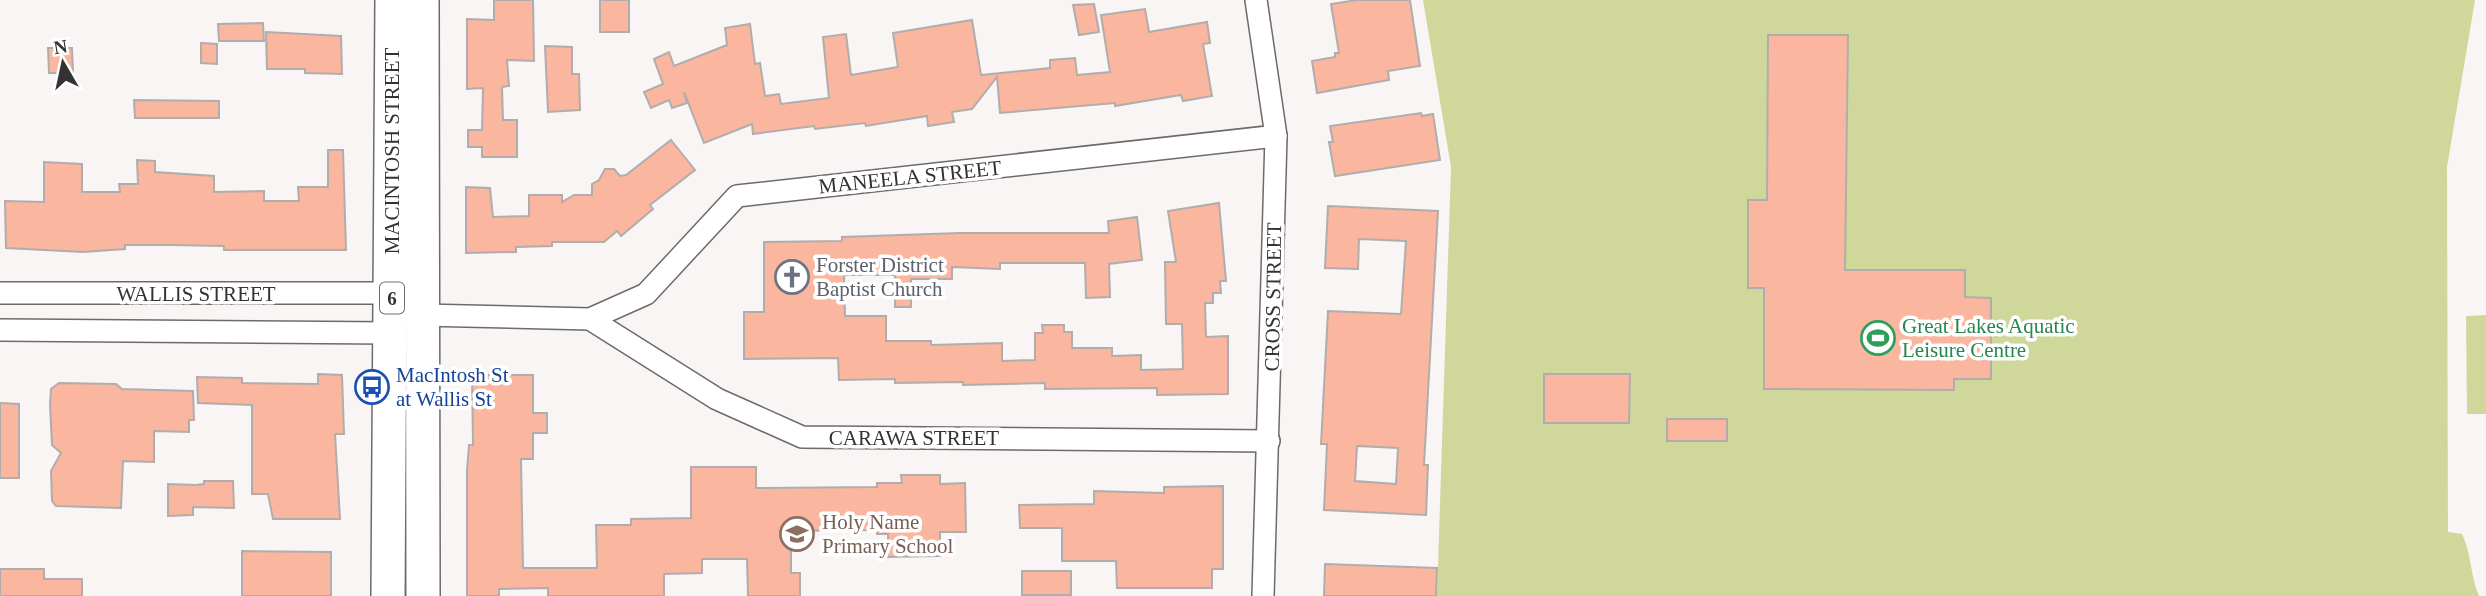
<svg xmlns="http://www.w3.org/2000/svg" width="2486" height="596" viewBox="0 0 2486 596" font-family="Georgia,serif">
<style>
.green{fill:#cfd89a}
.building{fill:#fab69e;stroke:#b1adac;stroke-width:2;fill-rule:evenodd}
.lines{fill:none;stroke-linecap:round;stroke-linejoin:round}
.minor-casing{stroke:#6e6a69;stroke-width:24}
.primary-casing{stroke:#6e6a69;stroke-width:36}
.minor{stroke:#fff;stroke-width:21}
.primary{stroke:#fff;stroke-width:33}
.labels{text-anchor:middle;stroke-width:7;stroke-linejoin:round;paint-order:stroke}
.shield{fill:#fff;stroke:#717070;stroke-width:2}
.shield-label{font-size:19px;font-weight:bold;fill:#343232}
.street-label{font-size:21px;fill:#343232;stroke:#fff}
.worship-label{font-size:21px;fill:#5b616d;stroke:#fff;text-anchor:start}
.leisure-label{font-size:21px;fill:#27864d;stroke:#fff;text-anchor:start}
.transit-label{font-size:21px;fill:#164399;stroke:#fff;text-anchor:start}
.education-label{font-size:21px;fill:#785e54;stroke:#fff;text-anchor:start}
</style>
<rect width="100%" height="100%" fill="#f9f5f4"/>
<g class="green">
<path d="M1423 0H2475L2447 167 2448 532 2462 534C2472 555 2470 575 2479 596H1437L1451 167Z"/>
<polygon points="2486,315 2486,414 2467,414 2466,316"/>
</g>
<g class="building">
<polygon points="494,0 533,0 534,61 507,60 509,86 502,87 503,120 517,120 517,157 482,157 482,147 468,147 468,130 482,130 483,88 467,89 467,19 494,20"/>
<rect x="600" y="0" width="29" height="32"/>
<polygon points="1357,0 1410,0 1420,66 1388,71 1389,80 1317,93 1312,61 1335,57 1335,53 1339,53 1331,4"/>
<polygon points="1094,4 1099,32 1079,35 1073,5"/>
<polygon points="1145,9 1149,32 1207,22 1210,43 1203,44 1212,96 1183,101 1181,95 1115,106 1115,103 1000,113 997,77 972,109 952,112 954,122 928,126 927,116 866,126 865,123 815,129 814,126 753,134 752,124 704,143 684,92 687,103 672,108 669,100 651,108 644,92 663,84 654,59 669,52 674,66 727,45 725,28 750,24 755,64 760,63 765,96 779,94 781,104 829,98 823,37 846,34 851,75 898,67 893,33 972,20 981,75 1050,68 1050,60 1075,58 1077,75 1110,72 1101,15"/>
<polygon points="263,23 264,41 219,41 218,24"/>
<polygon points="266,32 341,36 342,74 305,73 305,69 267,69"/>
<polygon points="1768,35 1848,35 1845,270 1965,270 1965,297 1991,298 1991,379 1954,379 1954,390 1764,389 1764,288 1748,288 1748,200 1767,200"/>
<polygon points="201,43 217,44 217,64 201,63"/>
<polygon points="545,46 572,47 572,74 579,74 580,110 548,112"/>
<polygon points="48,48 72,48 73,73 49,73"/>
<polygon points="134,100 219,101 219,118 135,118"/>
<polygon points="1421,113 1422,116 1433,114 1440,160 1335,176 1329,142 1333,142 1330,126"/>
<polygon points="671,140 695,170 650,205 653,209 621,236 617,231 604,242 552,242 552,246 516,247 516,252 466,253 466,187 490,188 493,217 529,216 529,195 562,195 562,202 574,195 592,195 592,184 599,180 605,169 614,169 620,176 626,175"/>
<polygon points="328,150 343,150 346,250 224,250 224,246 170,245 125,245 125,249 83,252 6,248 5,201 44,202 44,162 82,164 82,192 120,192 119,184 138,184 137,160 155,161 155,172 214,176 214,192 264,191 264,201 299,201 298,187 328,187"/>
<polygon points="1219,203 1226,281 1220,281 1221,293 1213,293 1213,303 1205,303 1206,337 1228,336 1228,394 1157,395 1157,388 1045,389 1045,383 963,385 963,382 895,383 895,379 839,380 838,358 744,359 744,312 764,312 764,242 842,241 842,237 960,233 1109,233 1108,221 1137,217 1142,260 1109,264 1110,297 1086,298 1085,263 1000,263 1000,269 952,267 952,279 911,279 911,307 895,307 895,275 844,275 845,316 886,316 886,341 931,341 931,345 1002,343 1002,361 1035,360 1035,333 1043,333 1042,325 1064,325 1064,332 1072,332 1072,348 1112,348 1112,356 1141,355 1141,370 1183,369 1182,324 1166,324 1165,262 1176,262 1168,211"/>
<path d="M1328 206 1438 211 1424 465H1428L1426 515 1324 510 1327 444H1321L1328 311 1401 314 1406 241 1359 239 1358 269 1325 268ZM1357 446 1398 448 1396 484 1355 481Z"/>
<polygon points="318,374 342,375 344,434 335,434 340,519 273,519 268,494 252,494 252,405 198,403 197,377 242,378 242,383 318,384"/>
<polygon points="1544,374 1630,374 1629,423 1544,423"/>
<polygon points="472,375 533,375 533,413 547,413 547,433 533,433 533,459 521,459 523,568 597,568 596,525 631,525 631,519 691,518 691,467 756,467 756,488 877,487 877,483 902,483 901,475 940,475 940,484 965,483 966,532 940,532 940,556 888,557 888,534 877,534 877,530 791,531 791,573 800,573 800,596 748,596 747,559 702,559 702,573 664,574 664,596 548,596 548,588 499,589 499,596 467,596 467,471 469,445 473,445"/>
<polygon points="59,383 116,384 122,389 193,391 194,420 189,420 189,432 154,431 154,462 123,461 121,508 56,506 52,501 51,471 61,453 52,445 50,405 51,389"/>
<polygon points="0,403 19,404 19,478 0,478"/>
<rect x="1667" y="419" width="60" height="22"/>
<polygon points="204,481 233,481 234,508 193,507 193,515 168,516 168,484 196,485 204,484"/>
<polygon points="1223,486 1223,569 1212,569 1212,588 1117,588 1116,561 1062,561 1062,528 1020,528 1019,505 1094,504 1094,491 1164,493 1164,487"/>
<polygon points="242,551 331,552 331,596 242,596"/>
<polygon points="1325,564 1437,568 1436,596 1324,596"/>
<polygon points="0,569 44,569 44,579 82,579 82,596 0,596"/>
<rect x="1022" y="571" width="49" height="24"/>
</g>
<g class="lines">
<g class="minor-casing">
<g id="minor">
<polyline points="1256,0 1276,136 1263,596"/>
<polyline points="0,293 392,293"/>
<polyline points="422,315 590,319 646,294 737,196 1276,136"/>
<polyline points="590,319 717,399 802,437 1269,441"/>
<polyline points="0,330 392,333"/>
</g>
</g>
<g class="primary-casing">
<g id="primary">
<polyline points="422,0 423,596"/>
<polyline points="388,596 392,0"/>
</g>
</g>
<use href="#minor" class="minor"/>
<use href="#primary" class="primary"/>
</g>
<defs>
<g id="church-ring" transform="scale(1.75)"><circle r="9.5" fill="#fff" stroke="#6b7280" stroke-width="1.5"/><path d="M-1.2-6h2.4v3.5h3.3v2.4h-3.3V6h-2.4V-.1h-3.3v-2.4h3.3Z" fill="#6b7280"/></g>
<g id="stadium-ring" transform="scale(1.75)"><circle r="9.5" fill="#fff" stroke="#2e9e5b" stroke-width="1.5"/><path d="M0-5a6.5 5 0 1 0 0 10a6.5 5 0 1 0 0-10ZM-3.5-1.8h7v3.6h-7Z" fill="#2e9e5b"/></g>
<g id="bus-ring" transform="scale(1.75)"><circle r="9.5" fill="#fff" stroke="#1a4fb4" stroke-width="1.5"/><path d="M-5-6H5V4H4V6H2V4H-2V6H-4V4H-5ZM-3.5-4V0h7V-4ZM-3.5 1.2v1.5H-2V1.2ZM2 1.2v1.5H3.5V1.2Z" fill="#1a4fb4"/></g>
<g id="school-ring" transform="scale(1.75)"><circle r="9.5" fill="#fff" stroke="#8d6e63" stroke-width="1.5"/><path d="M0-5L7-2L0 1L-7-2ZM-4 1L0 2.5L4 1V4Q0 6-4 4Z" fill="#8d6e63"/></g>
</defs>
<g fill-rule="evenodd">
<use href="#church-ring" x="792" y="277"/>
<use href="#stadium-ring" x="1878" y="338"/>
<use href="#bus-ring" x="372" y="387"/>
<use href="#school-ring" x="797" y="534"/>
</g>
<g class="labels">
<rect class="shield" x="380" y="282.5" width="24" height="31" rx="5"/>
<g class="shield-label">
<text x="392" y="305">6</text>
</g>
<g class="street-label">
<text transform="translate(392 151) rotate(-90)" y="7">MACINTOSH STREET</text>
<text transform="translate(910 177) rotate(-6)" y="7">MANEELA STREET</text>
<text x="196" y="301">WALLIS STREET</text>
<text transform="translate(1273 297) rotate(-89)" y="7">CROSS STREET</text>
<text x="914" y="445">CARAWA STREET</text>
</g>
<g class="worship-label">
<text x="816" y="272">Forster District<tspan x="816" dy="24">Baptist Church</tspan></text>
</g>
<g class="leisure-label">
<text x="1902" y="333">Great Lakes Aquatic<tspan x="1902" dy="24">Leisure Centre</tspan></text>
</g>
<g class="transit-label">
<text x="396" y="382">MacIntosh St<tspan x="396" dy="24">at Wallis St</tspan></text>
</g>
<g class="education-label">
<text x="822" y="529">Holy Name<tspan x="822" dy="24">Primary School</tspan></text>
</g>
</g>
<g transform="translate(63 63) rotate(351)" stroke="#ffffff" stroke-width="5" paint-order="stroke">
<path d="M0-5L12 26L0 18L-12 26Z" fill="#343232"/>
<text y="-10" font-size="19" font-weight="bold" text-anchor="middle" fill="#343232">N</text>
</g>
</svg>
